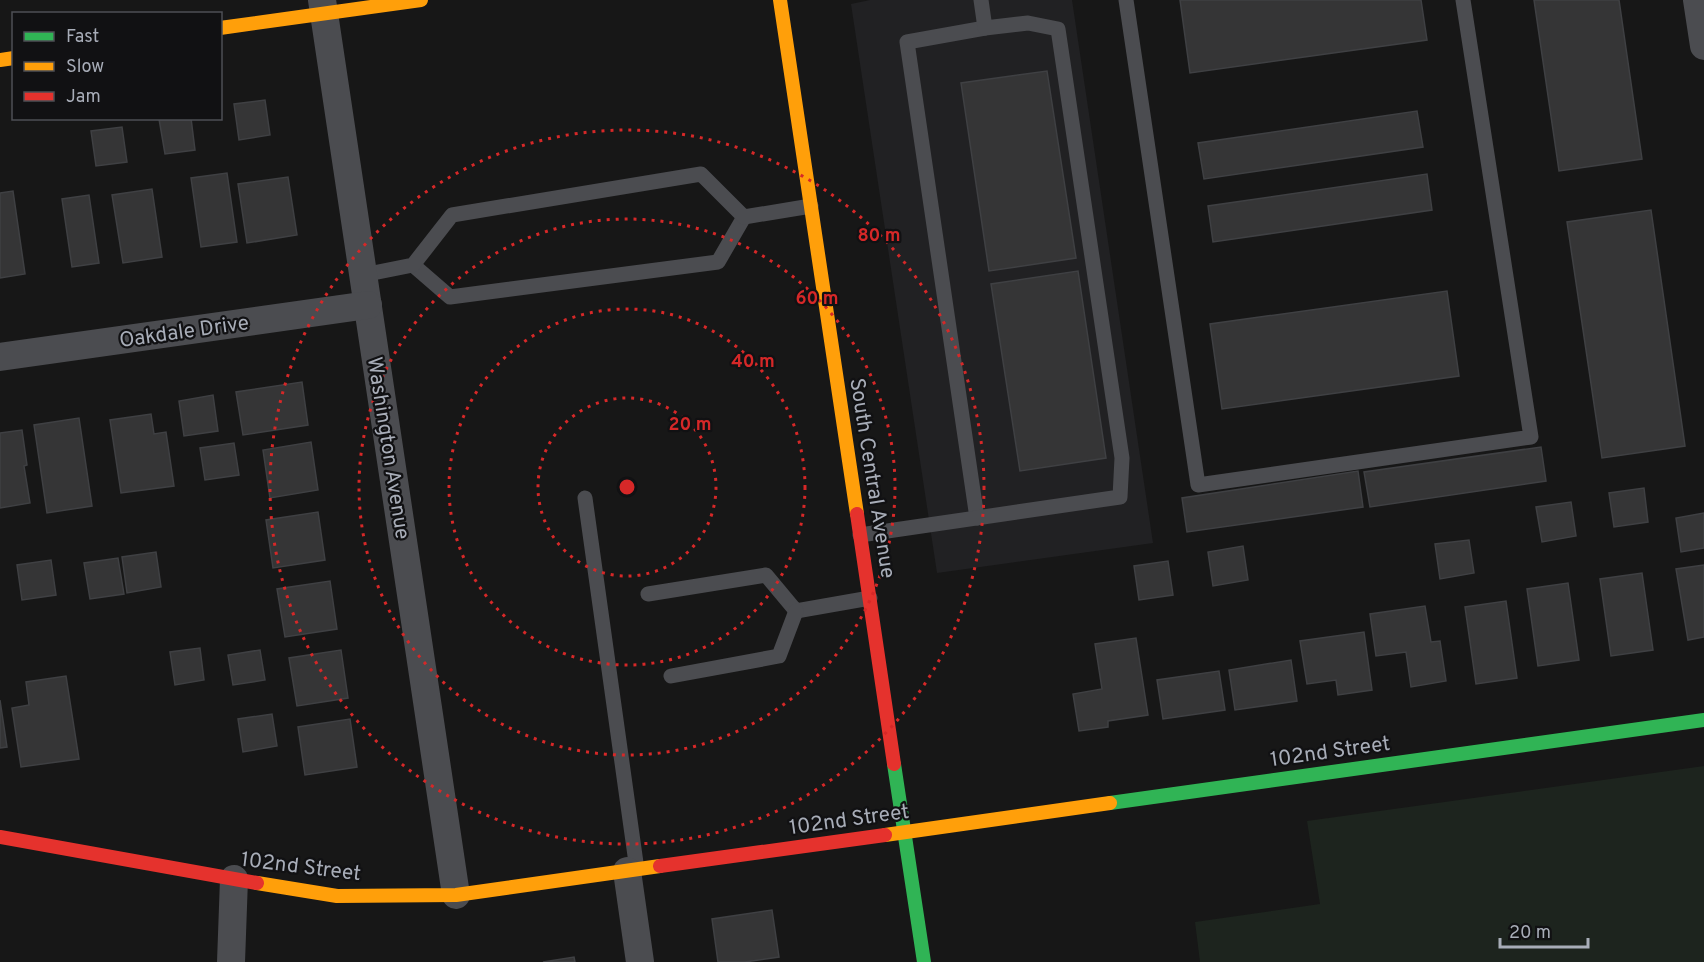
<svg xmlns="http://www.w3.org/2000/svg" width="1704" height="962" viewBox="0 0 1704 962" font-family="Overpass,sans-serif">
<style>
.built{fill:#212123}
.green{fill:#1d241e}
.building{fill:#353536;stroke:#3f4043;stroke-width:1.5}
.lines{fill:none;stroke-linecap:round;stroke-linejoin:round}
.lane{stroke:#4b4c50;stroke-width:15}
.street{stroke:#4b4c50;stroke-width:28}
.fast{stroke:#30b455;stroke-width:14}
.slow{stroke:#ff9f0a;stroke-width:14}
.jam{stroke:#e5322d;stroke-width:14}
.ring{fill:none;stroke:#d62828;stroke-width:3;stroke-dasharray:3 6}
.labels{text-anchor:middle;stroke-width:4.5;stroke-linejoin:round;paint-order:stroke}
.street-label{font-size:21px;fill:#a8adb8;stroke:#111113}
.centre{fill:#d62828;stroke:#111113;stroke-width:3}
.ring-label{font-size:18px;text-anchor:middle;font-weight:bold;fill:#d62828;stroke:#111113;stroke-width:4.5;stroke-linejoin:round;paint-order:stroke}
</style>
<rect width="100%" height="100%" fill="#171717"/>
<polygon class="built" points="870,0 1072,0 1153,543 937,573 851,4"/>
<polygon class="green" points="1704,766 1704,962 1200,962 1195,922 1320,904 1307,821"/>
<g class="building">
<polygon points="1180,0 1421,0 1427,40 1190,73"/>
<polygon points="1534,0 1619,0 1642,159 1559,171"/>
<polygon points="1047,71 1076,258 989,271 961,83"/>
<polygon points="265,100 270,135 239,140 234,104"/>
<polygon points="1417,111 1423,147 1204,179 1198,143"/>
<polygon points="191,118 195,150 165,154 159,119"/>
<polygon points="122,127 127,162 96,166 91,131"/>
<polygon points="227,173 237,242 201,247 191,178"/>
<polygon points="1427,174 1432,210 1213,242 1208,206"/>
<polygon points="288,177 297,235 247,243 238,184"/>
<polygon points="152,189 162,257 123,263 112,195"/>
<polygon points="13,191 25,274 0,278 0,193"/>
<polygon points="89,195 99,263 72,267 62,199"/>
<polygon points="1651,210 1685,446 1602,458 1567,222"/>
<polygon points="1078,271 1106,458 1020,471 991,284"/>
<polygon points="1447,291 1459,376 1222,409 1210,324"/>
<polygon points="302,382 308,425 243,435 236,392"/>
<polygon points="213,395 218,431 184,436 179,401"/>
<polygon points="151,414 154,434 166,432 174,486 121,493 110,420"/>
<polygon points="79,418 92,506 47,513 34,425"/>
<polygon points="22,430 27,465 24,466 30,503 0,508 0,433"/>
<polygon points="311,442 318,490 270,498 263,450"/>
<polygon points="234,443 239,475 205,480 200,448"/>
<polygon points="1541,447 1546,481 1370,507 1364,472"/>
<polygon points="1358,471 1363,507 1187,532 1182,498"/>
<polygon points="1644,488 1648,522 1614,527 1609,493"/>
<polygon points="1571,502 1576,536 1542,542 1536,507"/>
<polygon points="318,512 325,560 273,568 266,520"/>
<polygon points="1704,513 1704,548 1681,552 1676,518"/>
<polygon points="1469,540 1474,573 1440,579 1435,544"/>
<polygon points="1243,546 1248,580 1213,586 1208,552"/>
<polygon points="156,552 161,587 127,593 122,557"/>
<polygon points="118,558 124,594 90,599 84,563"/>
<polygon points="51,560 56,595 22,600 17,565"/>
<polygon points="1168,561 1173,595 1139,600 1134,566"/>
<polygon points="1704,565 1704,637 1688,640 1676,569"/>
<polygon points="1642,573 1653,650 1611,656 1600,579"/>
<polygon points="330,581 337,629 285,637 277,589"/>
<polygon points="1568,583 1579,660 1538,666 1527,589"/>
<polygon points="1506,601 1517,678 1476,684 1465,607"/>
<polygon points="1425,606 1431,642 1440,641 1446,681 1411,687 1406,652 1376,656 1370,614"/>
<polygon points="1364,632 1372,690 1338,695 1336,680 1307,684 1300,641"/>
<polygon points="1136,638 1148,715 1108,721 1108,727 1079,731 1073,694 1102,689 1095,644"/>
<polygon points="200,648 204,680 175,685 170,652"/>
<polygon points="260,650 265,680 233,685 228,655"/>
<polygon points="341,650 348,698 297,706 289,658"/>
<polygon points="1291,660 1297,701 1235,710 1229,670"/>
<polygon points="1219,671 1225,710 1163,719 1157,680"/>
<polygon points="66,676 79,759 21,767 12,708 29,705 26,682"/>
<polygon points="0,700 7,747 0,748"/>
<polygon points="272,714 277,746 243,752 238,719"/>
<polygon points="350,719 357,767 305,775 298,727"/>
<polygon points="772,910 779,957 745,962 718,962 712,919"/>
<polygon points="574,957 575,962 543,962"/>
</g>
<g class="lines">
<g class="lane">
<polyline points="1126,0 1198,485 1531,437 1463,0"/>
<polyline points="413,265 450,297 718,262 744,217"/>
<polyline points="363,275 413,265 452,215 701,174 744,217 811,206"/>
<polyline points="585,498 637,870"/>
<polyline points="977,518 907,42 985,28"/>
<polyline points="860,535 1120,497 1122,458 1058,29 1028,23 985,28 981,0"/>
<polyline points="648,594 766,575 796,611 870,598"/>
<polyline points="671,676 779,656 796,611"/>
</g>
<g class="street">
<polyline points="322,0 456,895"/>
<polyline points="1697,0 1704,46"/>
<polyline points="0,357 368,305"/>
<polyline points="627,871 640,962"/>
<polyline points="231,962 234,879"/>
</g>
<g class="fast">
<polyline points="894,764 924,962"/>
<polyline points="1110,803 1704,720"/>
</g>
<g class="slow">
<polyline points="780,0 857,514"/>
<polyline points="220,28 421,0"/>
<polyline points="0,60 14,58"/>
<polyline points="885,835 1110,803"/>
<polyline points="257,883 337,896 456,895 660,866"/>
</g>
<g class="jam">
<polyline points="857,514 894,764"/>
<polyline points="0,837 257,883"/>
<polyline points="660,866 885,835"/>
</g>
</g>
<g class="ring">
<circle cx="627" cy="487" r="89"/>
<circle cx="627" cy="487" r="178"/>
<circle cx="627" cy="487" r="268"/>
<circle cx="627" cy="487" r="357"/>
</g>
<g class="labels">
<g class="street-label">
<text transform="translate(184 331) rotate(-8)" y="7">Oakdale Drive</text>
<text transform="translate(389 448) rotate(81)" y="7">Washington Avenue</text>
<text transform="translate(873 478) rotate(81)" y="7">South Central Avenue</text>
<text transform="translate(1330 751) rotate(-8)" y="7">102nd Street</text>
<text transform="translate(849 819) rotate(-8)" y="7">102nd Street</text>
<text transform="translate(301 866) rotate(7)" y="7">102nd Street</text>
</g>
</g>
<circle cx="627" cy="487" r="9" class="centre"/>
<g class="ring-label">
<text x="879" y="241">80 m</text>
<text x="817" y="304">60 m</text>
<text x="753" y="367">40 m</text>
<text x="690" y="430">20 m</text>
</g>
<rect x="12" y="12" width="210" height="108" fill="#111113" stroke="#4d4f55" stroke-width="1.5"/>
<rect x="24" y="32" width="30" height="9" fill="#30b455" stroke="#4d4f55" stroke-width="1.5"/>
<text x="66" y="42" font-size="18" fill="#a8adb8">Fast</text>
<rect x="24" y="62" width="30" height="9" fill="#ff9f0a" stroke="#4d4f55" stroke-width="1.5"/>
<text x="66" y="72" font-size="18" fill="#a8adb8">Slow</text>
<rect x="24" y="92" width="30" height="9" fill="#e5322d" stroke="#4d4f55" stroke-width="1.5"/>
<text x="66" y="102" font-size="18" fill="#a8adb8">Jam</text>
<path d="M1500 938v9h88v-9" fill="none" stroke="#a8adb8" stroke-width="3"/>
<text x="1509" y="938" font-size="18" fill="#a8adb8" stroke="#111113" stroke-width="4.5" paint-order="stroke">20 m</text>
</svg>
